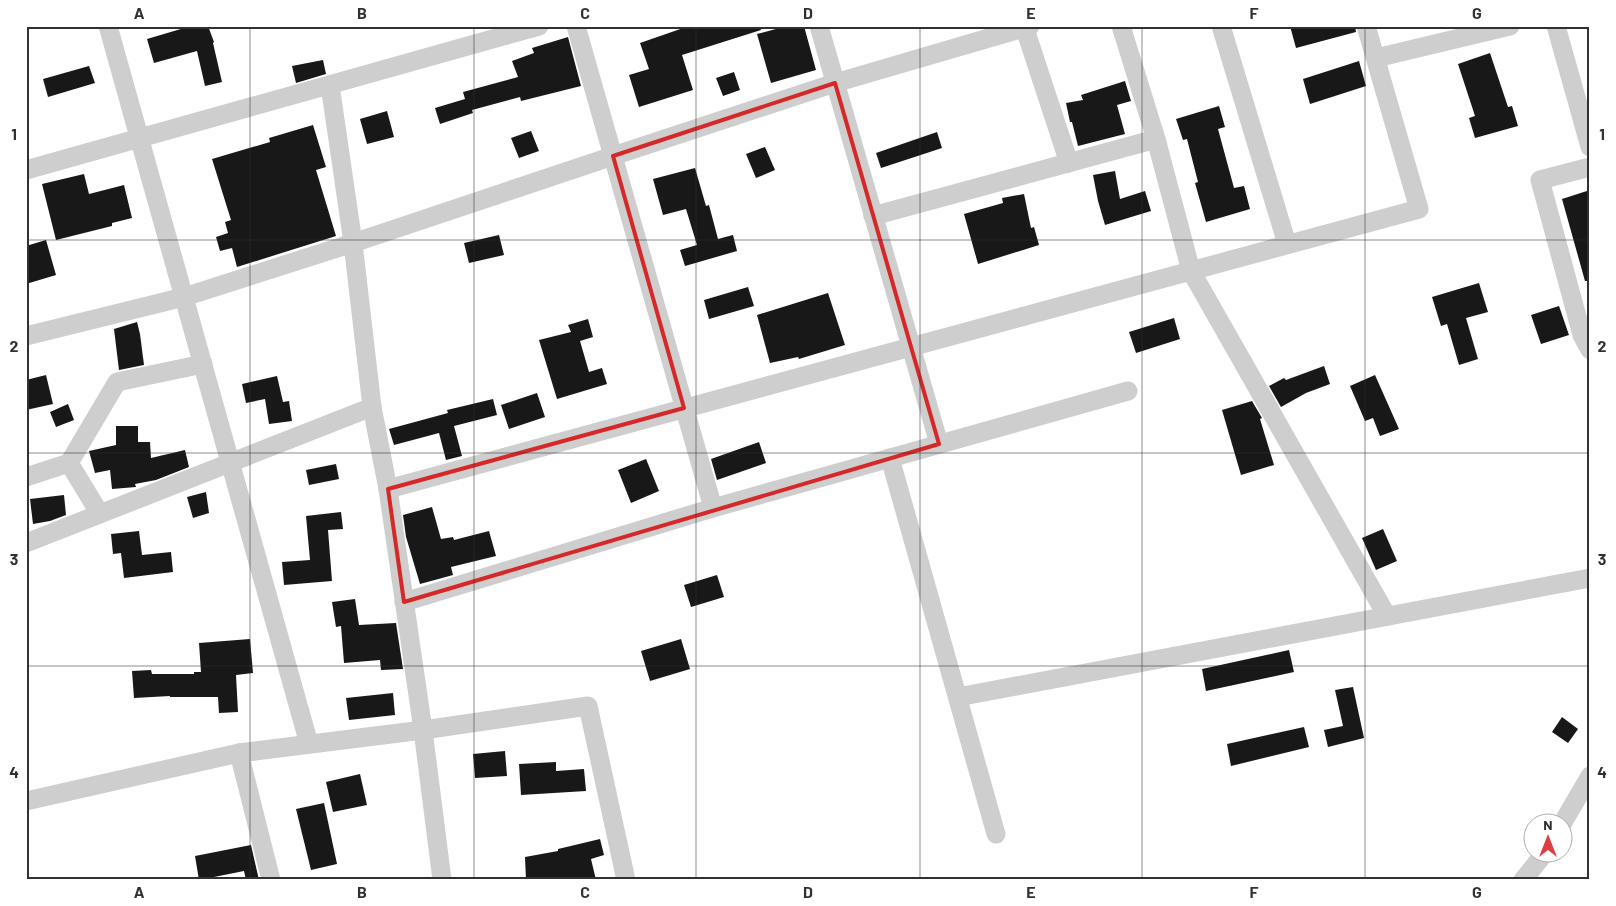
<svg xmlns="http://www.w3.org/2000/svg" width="1616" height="906" viewBox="0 0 1616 906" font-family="Barlow,sans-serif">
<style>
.building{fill:#181818}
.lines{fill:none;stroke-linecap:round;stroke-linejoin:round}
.street{stroke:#cecece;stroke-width:19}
.marked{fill:none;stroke:#d62828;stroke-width:4;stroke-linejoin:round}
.grid{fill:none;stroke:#313131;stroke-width:1;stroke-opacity:0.55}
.neatline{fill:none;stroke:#313131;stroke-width:2}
.grid-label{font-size:16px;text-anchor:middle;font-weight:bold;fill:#313131}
</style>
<rect width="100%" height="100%" fill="#fff"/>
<g class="building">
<polygon points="191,26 208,26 214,42 213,43 222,82 205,86 197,51 154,63 147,39"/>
<polygon points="689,26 760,26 761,30 682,55 693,90 639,107 629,75 649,69 640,43"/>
<polygon points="787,26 804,26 816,70 771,83 757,34"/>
<polygon points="1290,26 1355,26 1356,32 1296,48"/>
<polygon points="568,37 581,86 521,101 520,97 472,110 473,113 440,124 435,108 465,99 463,92 518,77 512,61 534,53 532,48"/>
<polygon points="1490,53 1508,107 1512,106 1518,126 1475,138 1469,118 1475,116 1458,64"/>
<polygon points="323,60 326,74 296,83 292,66"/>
<polygon points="1359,61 1366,86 1310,104 1303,79"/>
<polygon points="89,66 95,83 48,97 43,79"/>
<polygon points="734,72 740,90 723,96 716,78"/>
<polygon points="1125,81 1131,101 1117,105 1125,134 1078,146 1072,122 1070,122 1066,103 1083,100 1081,95"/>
<polygon points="1219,106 1225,127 1218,129 1234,188 1244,186 1250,209 1206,222 1195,183 1198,182 1187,139 1183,140 1176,119"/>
<polygon points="387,111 394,137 367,144 360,119"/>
<polygon points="313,125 326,167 316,170 336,236 237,267 232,248 220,251 216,237 228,233 225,222 231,220 212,159 270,142 269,138"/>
<polygon points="531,131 539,151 519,158 511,138"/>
<polygon points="937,132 942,148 881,168 876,153"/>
<polygon points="765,147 775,170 756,178 746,154"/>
<polygon points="695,168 706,206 709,205 718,239 733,235 737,251 685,266 680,250 697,245 686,209 663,215 653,179"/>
<polygon points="1115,171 1120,199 1145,191 1151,211 1105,225 1098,201 1093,175"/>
<polygon points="84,174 89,194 124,185 132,218 112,223 112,226 56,240 42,184"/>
<polygon points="1590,190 1590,281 1585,281 1562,199"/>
<polygon points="1024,194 1031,228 1034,227 1039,245 978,264 964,214 1003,203 1002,198"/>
<polygon points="499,235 504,255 469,263 464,243"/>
<polygon points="46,240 56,275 26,284 26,246"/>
<polygon points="1479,283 1488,312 1466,318 1478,359 1459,365 1447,324 1441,326 1432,297"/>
<polygon points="748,287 754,306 709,319 704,300"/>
<polygon points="828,293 845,345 799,359 798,357 770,363 757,315"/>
<polygon points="1559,306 1569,335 1541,344 1531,315"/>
<polygon points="1174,318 1180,339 1136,353 1129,332"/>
<polygon points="588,319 593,337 580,341 589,372 602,368 607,384 557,399 539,340 571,332 568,325"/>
<polygon points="137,322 140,334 144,365 119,370 114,329"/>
<polygon points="1324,366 1330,384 1306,393 1281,407 1269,386 1284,378 1286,380"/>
<polygon points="46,375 53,404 26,410 26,380"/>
<polygon points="1375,375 1399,429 1380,436 1373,418 1365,421 1350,386"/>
<polygon points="277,376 283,402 289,401 292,421 269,424 265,399 246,403 242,384"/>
<polygon points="537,393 545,417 509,429 501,405"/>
<polygon points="493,399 497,415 454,426 462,456 446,460 439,433 394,445 389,429 448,413 447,410"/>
<polygon points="1252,401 1262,418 1260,419 1274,465 1241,475 1222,410"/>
<polygon points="68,404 74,420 56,427 50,412"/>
<polygon points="116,426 138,426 138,442 150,442 151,458 185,450 189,467 156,480 135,484 136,487 112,489 110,470 95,473 89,451 116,445"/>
<polygon points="759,442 766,463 717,480 711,459"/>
<polygon points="646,459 659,491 631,503 618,470"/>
<polygon points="336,464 339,479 309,485 306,470"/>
<polygon points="206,492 209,513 193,518 187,497"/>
<polygon points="64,495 66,515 50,521 33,524 30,499"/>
<polygon points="432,507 441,539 453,537 454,540 489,531 496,556 451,567 453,575 420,584 406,537 403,515"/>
<polygon points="341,512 343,529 328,530 332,581 284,585 282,562 310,560 306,516"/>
<polygon points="1383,529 1397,561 1376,570 1362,538"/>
<polygon points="139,531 142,555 171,552 173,572 124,578 121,553 113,554 111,534"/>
<polygon points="717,575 724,597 691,607 684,585"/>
<polygon points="355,599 359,625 396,623 403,669 381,670 380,660 344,663 341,626 336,627 332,602"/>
<polygon points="250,639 253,673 236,675 238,712 219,713 218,697 170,697 170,696 134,698 132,671 151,670 152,674 194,674 194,672 201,672 199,643"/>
<polygon points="681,639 690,669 650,681 641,651"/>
<polygon points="1289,650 1294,672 1206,691 1202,669"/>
<polygon points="1353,687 1364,738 1328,747 1324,730 1343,726 1335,690"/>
<polygon points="393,693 395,715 349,720 346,698"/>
<polygon points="1562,717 1578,729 1568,743 1552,732"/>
<polygon points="1304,727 1309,747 1231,766 1227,744"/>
<polygon points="505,751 507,776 475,778 473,754"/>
<polygon points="556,762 556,771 584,769 586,791 521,795 519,764"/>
<polygon points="360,774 367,805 333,812 326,782"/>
<polygon points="324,803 337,864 311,870 296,809"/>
<polygon points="600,839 604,855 591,859 596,880 526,880 525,857 558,851 558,849"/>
<polygon points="251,845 259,880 246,880 244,871 199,880 195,856"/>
</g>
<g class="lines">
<g class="street">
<polyline points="108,26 309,744"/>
<polyline points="576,26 713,508"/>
<polyline points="819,26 939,444"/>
<polyline points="1024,26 1069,163"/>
<polyline points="1121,26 1156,139 1191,271 1387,616"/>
<polyline points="1221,26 1287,244"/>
<polyline points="1556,26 1590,147"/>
<polyline points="1376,58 1510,26"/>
<polyline points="330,85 353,243 372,407 388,489 423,730 442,880"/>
<polyline points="1590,167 1540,180 1582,335 1590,350"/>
<polyline points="26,170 539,26"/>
<polyline points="873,216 1156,139"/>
<polyline points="26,336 184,297 353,243 613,156 835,83 1030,26"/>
<polyline points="890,458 996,834"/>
<polyline points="69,463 100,514"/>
<polyline points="26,477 69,463 117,382 203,364"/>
<polyline points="388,489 1419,209 1366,26"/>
<polyline points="26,543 372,407"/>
<polyline points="404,602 713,508 1128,391"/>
<polyline points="958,697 1590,578"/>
<polyline points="239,753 271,880"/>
<polyline points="26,801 239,753 423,730 588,706 626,880"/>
<polyline points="1562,824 1590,776"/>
<polyline points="1523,880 1544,854"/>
</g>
</g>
<path class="marked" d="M835 83 939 444 404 602 388 489 684 408 613 156Z"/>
<path class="grid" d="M250 26V880M474 26V880M696 26V880M920 26V880M1142 26V880M1365 26V880M26 240H1590M26 453H1590M26 666H1590"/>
<rect width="1616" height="906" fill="none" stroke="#ffffff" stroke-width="55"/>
<g transform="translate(1548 838)"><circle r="24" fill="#ffffff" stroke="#adadad"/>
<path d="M0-4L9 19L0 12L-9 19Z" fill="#dc3e42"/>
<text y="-8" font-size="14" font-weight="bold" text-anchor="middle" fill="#313131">N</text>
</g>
<rect x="28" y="28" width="1560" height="850" class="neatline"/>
<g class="grid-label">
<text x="139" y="19">A</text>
<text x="362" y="19">B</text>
<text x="585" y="19">C</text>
<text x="808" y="19">D</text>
<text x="1031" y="19">E</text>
<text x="1254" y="19">F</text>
<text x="1477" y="19">G</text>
<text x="14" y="140">1</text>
<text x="1602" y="140">1</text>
<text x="14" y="352">2</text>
<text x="1602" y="352">2</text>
<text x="14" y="565">3</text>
<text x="1602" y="565">3</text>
<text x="14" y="778">4</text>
<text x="1602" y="778">4</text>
<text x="139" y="898">A</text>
<text x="362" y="898">B</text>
<text x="585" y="898">C</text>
<text x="808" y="898">D</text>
<text x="1031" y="898">E</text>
<text x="1254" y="898">F</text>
<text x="1477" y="898">G</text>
</g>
</svg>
